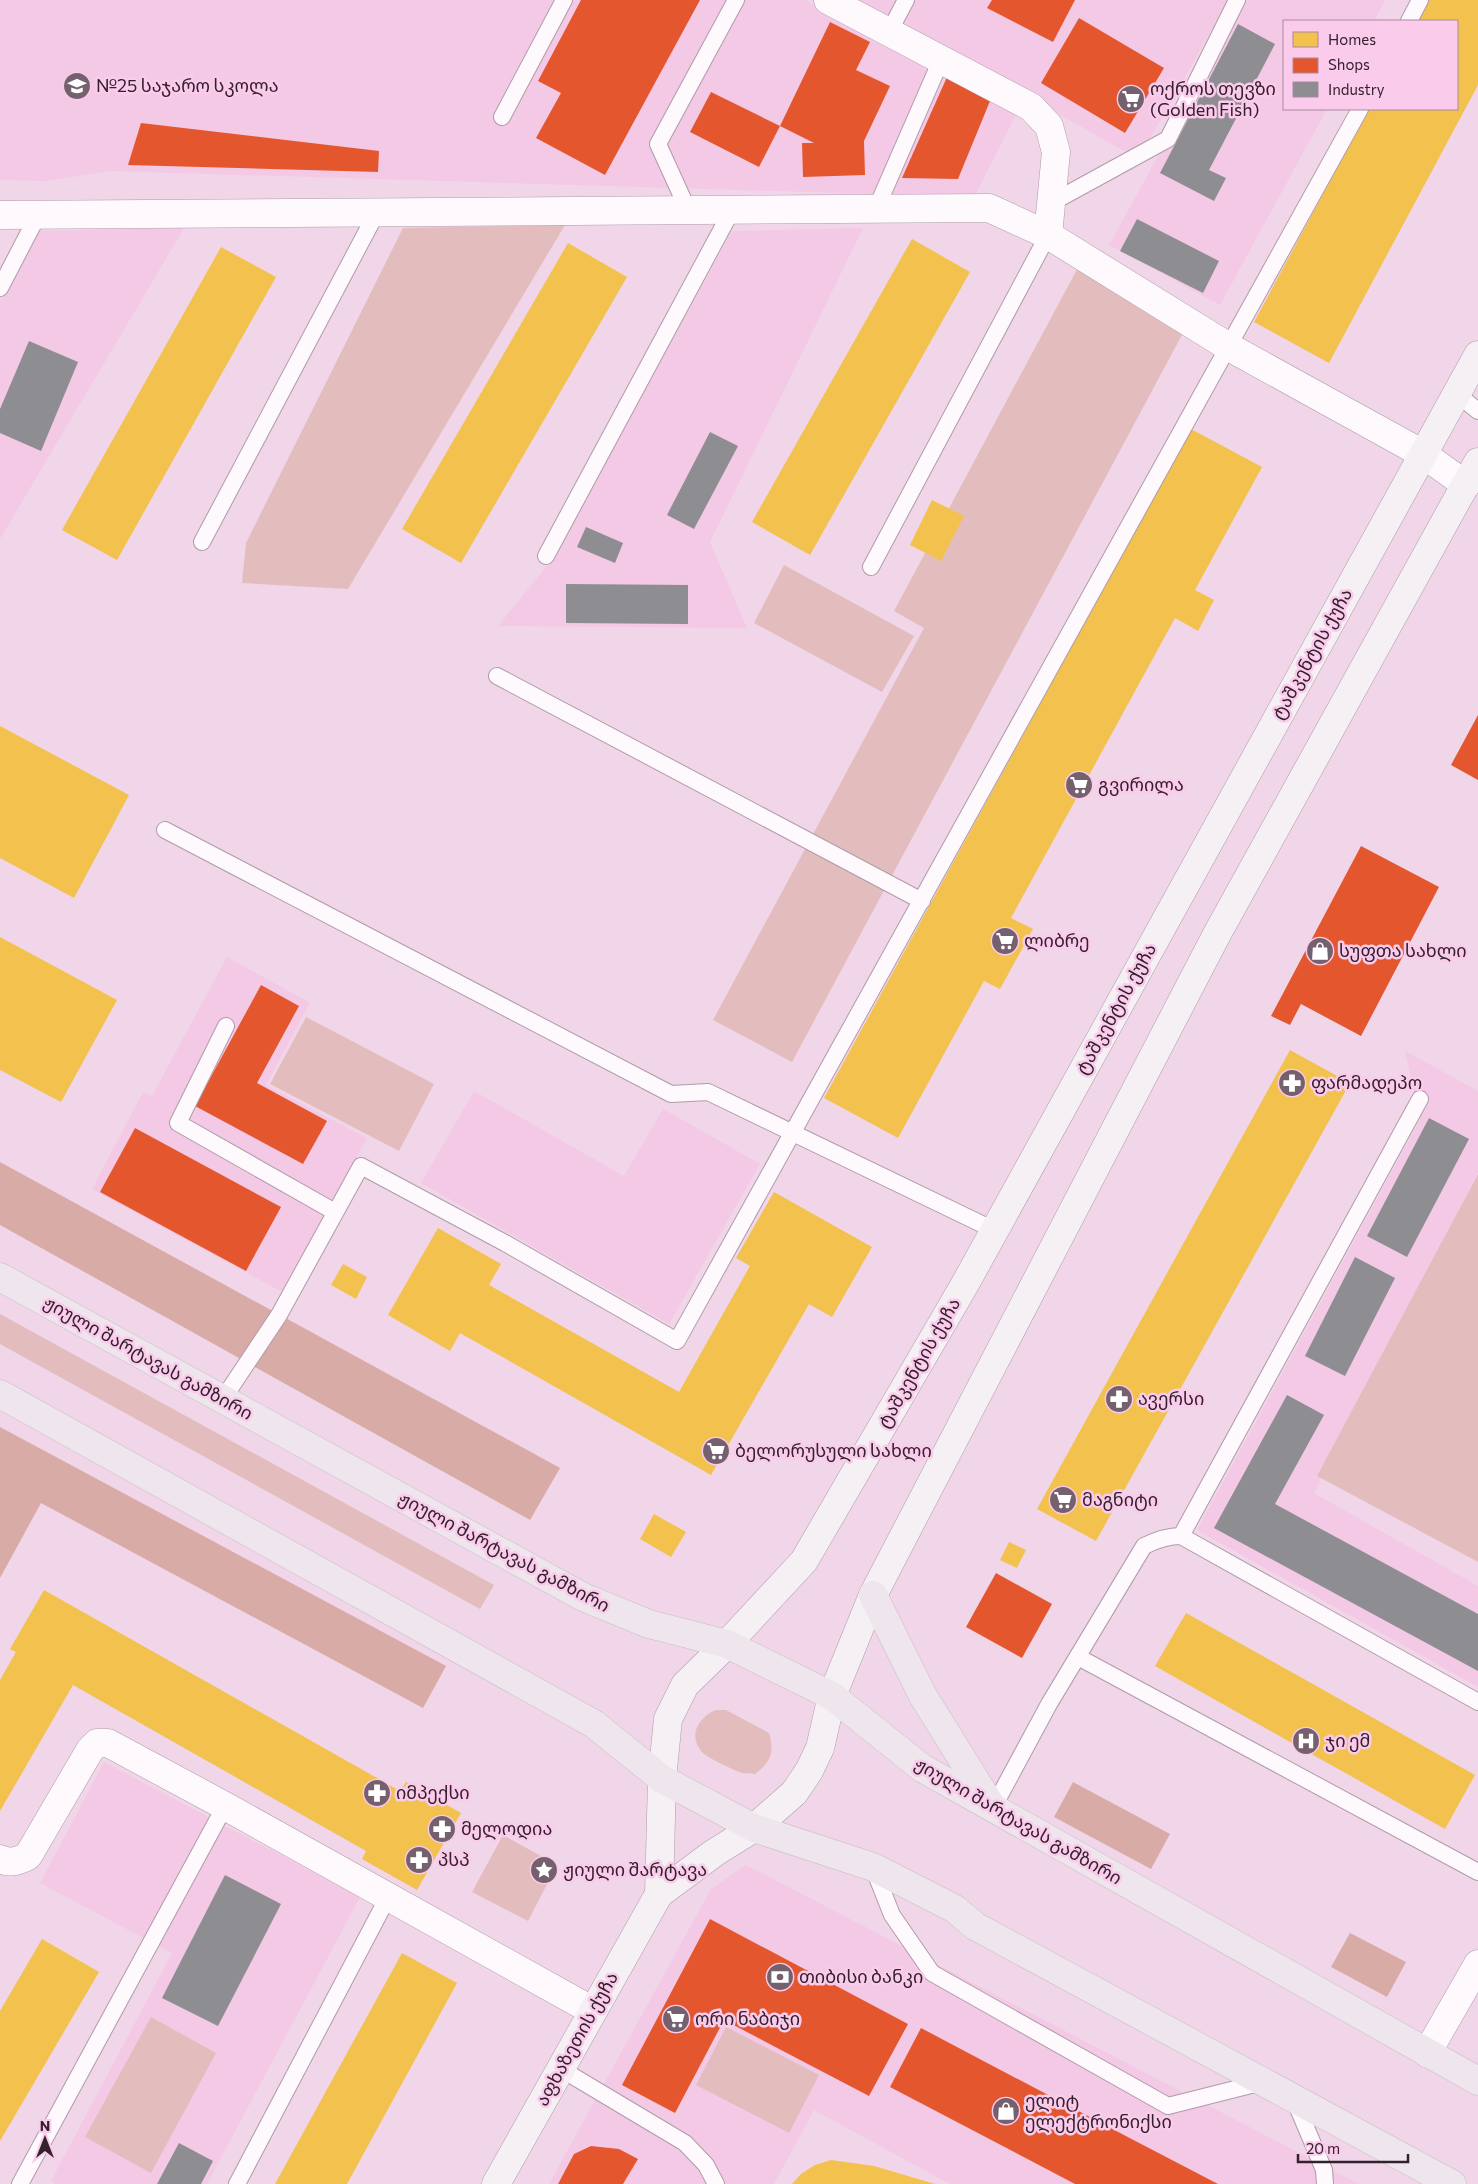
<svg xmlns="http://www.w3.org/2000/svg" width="1478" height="2184" viewBox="0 0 1478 2184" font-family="Commissioner,'Noto Sans Georgian',sans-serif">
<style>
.built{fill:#f3c9e5}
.green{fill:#e3bdbd}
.forest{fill:#d8aba7}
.homes{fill:#f2c14e}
.shops{fill:#e4572e}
.industry{fill:#8d8d92}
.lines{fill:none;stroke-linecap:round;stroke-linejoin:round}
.lane-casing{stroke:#af9ba9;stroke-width:18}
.street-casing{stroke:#af9ba9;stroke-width:29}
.secondary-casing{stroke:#af9ba9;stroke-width:29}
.primary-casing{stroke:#c9bcc5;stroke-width:29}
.lane{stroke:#fdf9fc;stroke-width:16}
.street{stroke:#fdf9fc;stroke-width:28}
.secondary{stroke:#f5f0f4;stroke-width:28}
.primary{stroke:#eee6ec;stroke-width:28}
.labels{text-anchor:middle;stroke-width:5;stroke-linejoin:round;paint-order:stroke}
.poi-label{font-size:18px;fill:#33212d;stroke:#fbcbeb;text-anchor:start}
.street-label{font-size:18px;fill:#33212d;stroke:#fbcbeb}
</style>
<rect width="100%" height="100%" fill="#f0d6e8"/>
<g class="built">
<polygon points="0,0 805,0 979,90 1017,113 974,197 110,171 46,181 0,180"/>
<polygon points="852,0 1229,0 1146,145 1126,152 939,46"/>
<polygon points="1230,0 1385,0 1374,21 1284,21 1284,109 1327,109 1220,305 1109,245 1241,6"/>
<polygon points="184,228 0,539 0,301 36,231"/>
<polygon points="863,228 710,542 747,628 498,626 554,557 732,231"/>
<polygon points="227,957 310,1003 266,1085 367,1138 284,1293 92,1189 143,1092 152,1096"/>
<polygon points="1405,1051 1478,1091 1478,1172 1314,1493 1478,1586 1478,1687 1197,1530 1420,1120"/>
<polygon points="474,1091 624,1176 663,1109 760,1164 669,1324 421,1183"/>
<polygon points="104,1762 360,1897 207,2184 56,2184 51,2181 172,1953 40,1883"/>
<polygon points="746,1865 1359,2184 950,2184 814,2110 774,2184 549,2184 711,1889"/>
</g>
<g class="green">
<polygon points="565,225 348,589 242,583 246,543 403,228"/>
<polygon points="1081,262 1190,320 792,1062 713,1020 924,628 894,611"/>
<polygon points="784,565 914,636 882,692 754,623"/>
<polygon points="306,1017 434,1084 399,1151 270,1084"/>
<polygon points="1478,1174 1478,1562 1317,1476"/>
<polygon points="0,1314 494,1585 480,1609 0,1344"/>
<path d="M715 1710H726L769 1733C775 1752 771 1762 755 1774 750 1773 744 1774 739 1772 732 1769 705 1757 701 1751 688 1734 699 1718 715 1710Z"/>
<polygon points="503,1835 557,1865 528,1921 472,1892"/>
<polygon points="151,2017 216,2053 151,2173 85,2137"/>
<polygon points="726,2027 819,2075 789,2133 696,2085"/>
</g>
<g class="forest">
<polygon points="0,1162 560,1468 530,1520 0,1225"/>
<polygon points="0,1427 446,1666 423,1708 41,1503 0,1578"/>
<polygon points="1073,1782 1170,1834 1151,1869 1054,1817"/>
<polygon points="1350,1933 1406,1962 1387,1997 1331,1967"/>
</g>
<g class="homes">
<polygon points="1427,0 1478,0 1478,85 1329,363 1254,322 1369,109 1457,109 1457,21 1416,21"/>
<polygon points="912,239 970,272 810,555 752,522"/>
<polygon points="568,243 627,277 461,563 402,529"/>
<polygon points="221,247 276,277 117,560 62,530"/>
<polygon points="1191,429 1262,467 1195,590 1214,600 1198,631 1175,618 1011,918 1033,929 1000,989 984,981 898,1138 824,1098"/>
<polygon points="932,500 964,516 941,561 910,545"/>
<polygon points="0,726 129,795 74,898 0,858"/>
<polygon points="0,937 117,1000 61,1102 0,1070"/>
<polygon points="1290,1050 1350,1083 1096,1541 1037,1509"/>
<polygon points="774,1192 872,1247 832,1317 809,1304 711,1475 460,1333 450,1351 388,1315 438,1228 501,1264 489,1285 679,1392 750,1266 736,1258"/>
<polygon points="343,1264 367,1277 356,1299 331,1285"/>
<polygon points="654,1514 686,1532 671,1557 640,1539"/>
<polygon points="1009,1542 1026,1550 1017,1568 1000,1560"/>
<polygon points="44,1590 400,1791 406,1782 461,1813 417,1890 362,1859 366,1851 73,1685 0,1811 0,1680 16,1652 10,1649"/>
<polygon points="1186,1613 1475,1775 1445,1829 1155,1666"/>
<polygon points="42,1939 99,1972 0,2141 0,2011"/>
<polygon points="402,1953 457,1983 347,2184 275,2184"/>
<polygon points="831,2160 874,2166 935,2184 792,2184 801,2174 815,2165"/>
</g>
<g class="shops">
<polygon points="581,0 700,0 605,175 536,138 561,93 538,81"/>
<polygon points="992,0 1075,0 1053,42 987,8"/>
<polygon points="1079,18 1164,68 1125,133 1041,83"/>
<polygon points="830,22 870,42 856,70 890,86 864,141 865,175 803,177 802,143 814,143 780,126"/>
<polygon points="947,77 990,101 958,179 902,178"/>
<polygon points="711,92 780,126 759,167 690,132"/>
<polygon points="141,123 379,151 378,172 128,165"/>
<polygon points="1478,715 1478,780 1451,765"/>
<polygon points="1361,846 1439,887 1361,1036 1301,1004 1290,1025 1271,1016"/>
<polygon points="261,985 299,1006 257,1083 327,1121 303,1164 195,1106"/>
<polygon points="135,1128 281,1207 246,1271 100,1192"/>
<polygon points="996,1573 1052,1604 1022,1658 966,1627"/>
<polygon points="710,1919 908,2024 869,2096 724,2020 675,2113 622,2085"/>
<polygon points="921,2028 1122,2134 1218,2184 1075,2184 890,2087"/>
<polygon points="591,2146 619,2149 638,2159 623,2184 558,2184 574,2154"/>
</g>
<g class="industry">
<polygon points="1238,24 1275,44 1209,170 1226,178 1214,201 1160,173"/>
<polygon points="1137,219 1219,261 1203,293 1120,251"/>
<polygon points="29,341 78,362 41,451 0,433 0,409"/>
<polygon points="710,432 738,446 694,529 667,515"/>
<polygon points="586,527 623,543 615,563 577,547"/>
<polygon points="566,584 688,585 688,624 566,623"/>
<polygon points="1429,1118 1469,1139 1407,1257 1367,1236"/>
<polygon points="1355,1257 1395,1278 1345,1376 1305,1356"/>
<polygon points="1287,1395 1324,1415 1275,1504 1478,1614 1478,1671 1214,1528"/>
<polygon points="225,1875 281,1904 218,2026 162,1998"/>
<polygon points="179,2143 213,2161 201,2184 157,2184"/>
</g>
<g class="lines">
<g class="lane-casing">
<g id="lane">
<polyline points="1409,21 1420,0"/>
<polyline points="889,32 906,0"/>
<polyline points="502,117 564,0"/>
<polyline points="1051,203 1168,139 1237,0"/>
<polyline points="876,209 941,60"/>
<polyline points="688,210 658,144 736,0"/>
<polyline points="0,288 38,215"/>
<polyline points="1457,394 1478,411"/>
<polyline points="202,542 377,212"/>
<polyline points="546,556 732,210"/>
<polyline points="871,567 1048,235"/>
<polyline points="497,676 922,901"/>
<polyline points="165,830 671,1094 708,1092 994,1230"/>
<polyline points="226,1026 178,1123 335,1212"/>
<polyline points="223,1399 279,1315 361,1166 505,1243 677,1341 1360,109"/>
<polyline points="1181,1536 1420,1099"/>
<polyline points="1078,1657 1478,1872"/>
<path d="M993 1808 1049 1704 1144 1546C1156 1540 1167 1536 1181 1536L1478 1702"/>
<polyline points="873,1867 892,1915 932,1973 1168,2106 1263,2082"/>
<polyline points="561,2069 685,2143 706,2165 716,2184"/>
<polyline points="1294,2099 1324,2170 1325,2184"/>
<polyline points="20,2184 225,1806"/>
<polyline points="237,2184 388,1897"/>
</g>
</g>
<g class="street-casing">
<g id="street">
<polyline points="828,0 1031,107 1049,126 1056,152 1048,235"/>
<polyline points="0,215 989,208 1048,235 1229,347 1423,454 1466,485"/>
<path d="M0 1859C10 1864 18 1861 28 1856L90 1750 97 1743H108L225 1806 593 2011"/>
<polyline points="1427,2053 1478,1964"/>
</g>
</g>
<g class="secondary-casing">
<g id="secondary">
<polyline points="659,1894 662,1779 668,1719 685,1685 727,1644 804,1561 965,1284 1478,355"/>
<polyline points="496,2184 659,1894 714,1853 754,1828 794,1793 809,1771 820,1748 832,1696 873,1595 1217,934 1478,462"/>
</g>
</g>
<g class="primary-casing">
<g id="primary">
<polyline points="0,1277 583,1597 649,1624 727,1644 832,1696 922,1768 1478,2081"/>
<polyline points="0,1394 594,1724 662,1779 754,1828 873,1867 955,1909 975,1926 1452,2184"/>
<polyline points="873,1595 923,1696 992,1807"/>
</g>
</g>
<use href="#lane" class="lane"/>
<use href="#street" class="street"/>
<use href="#secondary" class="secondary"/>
<use href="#primary" class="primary"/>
</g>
<defs>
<g id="school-disc" transform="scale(1.4375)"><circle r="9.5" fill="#75606e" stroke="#fbcbeb"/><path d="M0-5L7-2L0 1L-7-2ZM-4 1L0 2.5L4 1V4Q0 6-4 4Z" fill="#fff"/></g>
<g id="supermarket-disc" transform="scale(1.4375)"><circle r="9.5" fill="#75606e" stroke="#fbcbeb"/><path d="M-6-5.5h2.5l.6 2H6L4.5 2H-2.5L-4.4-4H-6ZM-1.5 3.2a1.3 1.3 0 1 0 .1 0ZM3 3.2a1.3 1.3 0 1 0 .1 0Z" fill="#fff"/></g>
<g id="shop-disc" transform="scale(1.4375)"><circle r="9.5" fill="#75606e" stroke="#fbcbeb"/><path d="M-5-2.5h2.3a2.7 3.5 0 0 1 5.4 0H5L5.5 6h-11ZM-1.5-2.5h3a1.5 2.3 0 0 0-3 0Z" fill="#fff"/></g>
<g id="pharmacy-disc" transform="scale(1.4375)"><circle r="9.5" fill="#75606e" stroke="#fbcbeb"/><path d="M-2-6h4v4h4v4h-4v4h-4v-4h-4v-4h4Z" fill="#fff"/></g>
<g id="hospital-disc" transform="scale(1.4375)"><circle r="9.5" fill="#75606e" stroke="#fbcbeb"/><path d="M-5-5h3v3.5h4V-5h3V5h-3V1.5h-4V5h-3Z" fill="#fff"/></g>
<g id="sight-disc" transform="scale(1.4375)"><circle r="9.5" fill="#75606e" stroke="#fbcbeb"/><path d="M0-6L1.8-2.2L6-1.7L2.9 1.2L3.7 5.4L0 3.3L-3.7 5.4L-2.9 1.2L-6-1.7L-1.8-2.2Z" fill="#fff"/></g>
<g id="bank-disc" transform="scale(1.4375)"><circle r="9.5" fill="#75606e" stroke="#fbcbeb"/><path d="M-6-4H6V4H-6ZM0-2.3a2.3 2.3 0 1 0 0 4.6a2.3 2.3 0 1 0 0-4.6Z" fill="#fff"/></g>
</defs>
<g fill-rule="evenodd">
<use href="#school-disc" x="77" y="86"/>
<use href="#supermarket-disc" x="1131" y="99"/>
<use href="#supermarket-disc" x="1079" y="785"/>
<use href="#supermarket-disc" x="1005" y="941"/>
<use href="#shop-disc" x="1320" y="951"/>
<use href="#pharmacy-disc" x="1292" y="1083"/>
<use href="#pharmacy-disc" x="1119" y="1399"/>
<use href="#supermarket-disc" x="716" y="1451"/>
<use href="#supermarket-disc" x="1063" y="1500"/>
<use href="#hospital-disc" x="1306" y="1741"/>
<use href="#pharmacy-disc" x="377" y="1793"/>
<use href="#pharmacy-disc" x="442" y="1829"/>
<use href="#pharmacy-disc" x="419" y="1860"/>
<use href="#sight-disc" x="544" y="1870"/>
<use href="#bank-disc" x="780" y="1977"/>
<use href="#supermarket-disc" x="676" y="2019"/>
<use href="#shop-disc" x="1006" y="2111"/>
</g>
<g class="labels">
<g class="poi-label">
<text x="96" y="92">№25 საჯარო სკოლა</text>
<text x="1150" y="95">ოქროს თევზი<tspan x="1150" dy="21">(Golden Fish)</tspan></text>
<text x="1098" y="791">გვირილა</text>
<text x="1024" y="947">ლიბრე</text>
<text x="1339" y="957">სუფთა სახლი</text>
<text x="1311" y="1089">ფარმადეპო</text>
<text x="1138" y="1405">ავერსი</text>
<text x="735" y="1457">ბელორუსული სახლი</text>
<text x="1082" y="1506">მაგნიტი</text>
<text x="1325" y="1747">ჯი ემ</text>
<text x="396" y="1799">იმპექსი</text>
<text x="461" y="1835">მელოდია</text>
<text x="438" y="1866">პსპ</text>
<text x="563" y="1876">ჟიული შარტავა</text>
<text x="799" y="1983">თიბისი ბანკი</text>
<text x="695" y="2025">ორი ნაბიჯი</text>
<text x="1025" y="2107">ელიტ<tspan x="1025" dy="21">ელექტრონიქსი</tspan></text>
</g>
<g class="street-label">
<text transform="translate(1312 654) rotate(-61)" y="6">ტაშკენტის ქუჩა</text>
<text transform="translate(1116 1009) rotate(-61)" y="6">ტაშკენტის ქუჩა</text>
<text transform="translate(148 1358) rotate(29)" y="6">ჟიული შარტავას გამზირი</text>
<text transform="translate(919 1363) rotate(-60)" y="6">ტაშკენტის ქუჩა</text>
<text transform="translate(504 1552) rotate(28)" y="6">ჟიული შარტავას გამზირი</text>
<text transform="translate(1018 1821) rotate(30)" y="6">ჟიული შარტავას გამზირი</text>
<text transform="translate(577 2039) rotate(-61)" y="6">აფხაზეთის ქუჩა</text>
</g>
</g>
<rect x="1283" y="20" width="175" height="90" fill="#fbcbeb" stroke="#ab879f"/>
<rect x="1293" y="32" width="25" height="15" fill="#f2c14e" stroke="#ab879f"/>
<text x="1328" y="45" font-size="15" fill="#33212d">Homes</text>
<rect x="1293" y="58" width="25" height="15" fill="#e4572e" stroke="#ab879f"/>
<text x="1328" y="70" font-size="15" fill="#33212d">Shops</text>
<rect x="1293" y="82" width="25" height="15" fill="#8d8d92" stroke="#ab879f"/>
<text x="1328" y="95" font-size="15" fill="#33212d">Industry</text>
<g transform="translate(45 2139)" stroke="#fbcbeb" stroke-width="4" paint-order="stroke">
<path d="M0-4L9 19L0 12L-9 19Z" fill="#33212d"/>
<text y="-8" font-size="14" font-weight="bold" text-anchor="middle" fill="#33212d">N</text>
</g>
<path d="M1298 2154v8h110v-8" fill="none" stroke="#33212d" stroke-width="2.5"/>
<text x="1306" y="2154" font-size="15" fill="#33212d" stroke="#fbcbeb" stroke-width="4" paint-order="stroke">20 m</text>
</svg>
